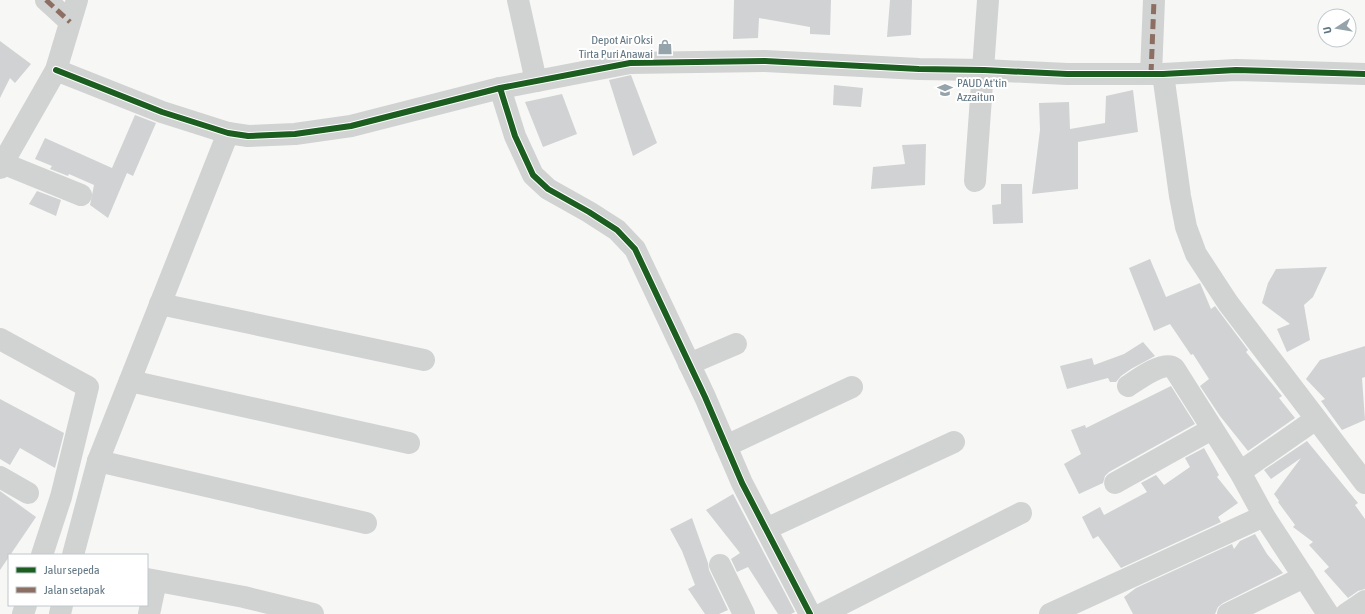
<svg xmlns="http://www.w3.org/2000/svg" width="1365" height="614" viewBox="0 0 1365 614" font-family="'Asap Condensed',sans-serif">
<style>
.building{fill:#d0d2d3}
.lines{fill:none;stroke-linecap:round;stroke-linejoin:round}
.minor{stroke:#d1d2d2;stroke-width:22}
.quiet{stroke:#8d6e63;stroke-width:5;stroke-dasharray:10 5;stroke-linecap:butt}
.cycleway-casing{stroke:#fff;stroke-width:8}
.cycleway{stroke:#1b5e20;stroke-width:6}
.labels{text-anchor:middle;stroke-width:4;stroke-linejoin:round;paint-order:stroke}
.poi-label{font-size:12px;fill:#607683;stroke:#fff;text-anchor:end}
</style>
<rect width="100%" height="100%" fill="#f7f7f6"/>
<g class="building">
<polygon points="734,0 831,0 830,35 810,34 810,27 759,18 758,38 733,39"/>
<polygon points="890,0 912,0 911,35 887,37"/>
<polygon points="0,41 31,64 15,83 10,78 0,98"/>
<polygon points="631,75 657,143 633,156 609,80"/>
<polygon points="834,85 863,88 861,107 833,105"/>
<polygon points="1133,90 1138,132 1078,142 1078,189 1032,194 1040,130 1039,103 1069,102 1070,129 1105,123 1106,96"/>
<polygon points="562,94 577,134 543,147 525,102"/>
<polygon points="135,115 156,123 133,176 127,173 108,218 90,205 94,185 69,174 68,176 50,169 52,166 35,159 45,138 112,168"/>
<polygon points="926,144 925,185 871,189 873,167 905,164 902,145"/>
<polygon points="1001,184 1022,184 1023,223 993,224 992,205 1001,204"/>
<polygon points="37,191 61,200 56,216 29,204"/>
<polygon points="1150,259 1166,297 1200,283 1211,309 1215,306 1248,350 1246,352 1282,396 1279,398 1295,418 1248,451 1220,416 1200,386 1209,379 1193,354 1191,355 1170,324 1154,331 1129,268"/>
<polygon points="1327,267 1313,297 1304,305 1310,340 1287,352 1277,329 1290,324 1262,303 1268,283 1276,269"/>
<polygon points="1143,342 1155,356 1131,369 1121,376 1116,382 1110,382 1108,378 1067,389 1060,366 1092,358 1094,365 1124,354"/>
<polygon points="1365,346 1365,377 1362,378 1365,420 1342,430 1321,401 1325,399 1306,379 1320,360"/>
<polygon points="1171,386 1195,424 1109,472 1105,476 1103,483 1079,494 1064,464 1081,454 1071,430 1085,425 1086,428"/>
<polygon points="0,399 64,433 55,468 20,448 10,465 0,459"/>
<polygon points="1307,441 1358,503 1355,505 1365,519 1365,589 1358,591 1348,598 1324,571 1329,567 1309,545 1313,542 1293,527 1295,525 1278,502 1279,501 1274,494 1301,458 1271,479 1264,470"/>
<polygon points="1204,448 1219,475 1217,477 1238,503 1218,517 1221,522 1121,568 1098,536 1093,539 1082,517 1100,507 1104,515 1147,492 1141,483 1156,475 1164,485 1190,467 1185,458"/>
<polygon points="0,491 36,517 0,570"/>
<polygon points="733,494 795,612 791,614 778,614 748,567 737,572 731,559 740,553 706,510"/>
<polygon points="692,518 708,563 709,570 728,610 719,614 705,614 688,589 695,585 682,551 670,529"/>
<polygon points="1255,534 1267,554 1283,573 1223,603 1218,607 1215,614 1133,614 1124,597 1136,588 1232,544 1234,549 1240,541"/>
</g>
<g class="lines">
<g class="minor">
<polyline points="46,0 70,22"/>
<polyline points="518,0 536,81"/>
<polyline points="56,70 162,112 228,133 248,136 295,134 351,126 500,88 630,63 765,61 919,69 984,70 1067,74 1163,74 1236,70 1365,74"/>
<polyline points="1151,74 1154,0"/>
<polyline points="1163,74 1180,196 1186,227 1196,254 1228,303 1365,483"/>
<polyline points="500,88 515,136 533,175 548,189 589,212 617,230 635,249 705,397 742,483 810,614"/>
<polyline points="2,163 81,195"/>
<polyline points="0,168 56,70 77,0"/>
<polyline points="975,181 988,0"/>
<polyline points="160,304 424,360"/>
<polyline points="0,339 88,387 61,497 42,555"/>
<polyline points="689,364 736,344"/>
<polyline points="130,381 409,443"/>
<path d="M1128 386C1137 380 1164 360 1174 368L1240 472 1264 516 1328 614"/>
<polyline points="726,446 852,387"/>
<polyline points="98,461 366,523"/>
<polyline points="1240,472 1316,419"/>
<polyline points="0,477 28,493"/>
<polyline points="1115,483 1212,429"/>
<polyline points="766,529 954,442"/>
<polyline points="73,555 98,461 228,133"/>
<polyline points="720,565 744,614"/>
<polyline points="147,579 244,597 313,614"/>
<polyline points="23,614 26,605"/>
<polyline points="60,614 62,605"/>
<polyline points="149,614 156,581"/>
<polyline points="822,614 1021,513"/>
<polyline points="1050,614 1264,516"/>
<polyline points="1228,614 1304,577"/>
<polyline points="1346,614 1365,601"/>
</g>
<g class="quiet">
<polyline points="46,0 70,22"/>
<polyline points="1151,74 1154,0"/>
</g>
<g class="cycleway-casing">
<g id="cycleway">
<polyline points="56,70 162,112 228,133 248,136 295,134 351,126 500,88 630,63 765,61 919,69 984,70 1067,74 1163,74 1236,70 1365,74"/>
<polyline points="500,88 515,136 533,175 548,189 589,212 617,230 635,249 705,397 742,483 810,614"/>
</g>
</g>
<use href="#cycleway" class="cycleway"/>
</g>
<defs>
<g id="shop-bare" transform="scale(1.2)"><path d="M-5-2.5h2.3a2.7 3.5 0 0 1 5.4 0H5L5.5 6h-11ZM-1.5-2.5h3a1.5 2.3 0 0 0-3 0Z" fill="#95a3ab" stroke="#fff" stroke-width="2.5" paint-order="stroke"/></g>
<g id="school-bare" transform="scale(1.2)"><path d="M0-5L7-2L0 1L-7-2ZM-4 1L0 2.5L4 1V4Q0 6-4 4Z" fill="#95a3ab" stroke="#fff" stroke-width="2.5" paint-order="stroke"/></g>
</defs>
<g fill-rule="evenodd">
<use href="#shop-bare" x="665" y="47"/>
<use href="#school-bare" x="945" y="90"/>
</g>
<g class="labels">
<g class="poi-label">
<text x="653" y="44">Depot Air Oksi<tspan x="653" dy="14">Tirta Puri Anawai</tspan></text>
<text x="957" y="87" text-anchor="start">PAUD At'tin<tspan x="957" dy="14">Azzaitun</tspan></text>
</g>
</g>
<rect x="8" y="554" width="140" height="52" fill="#ffffff" stroke="#bfc8cd"/>
<rect x="16" y="567" width="20" height="6" fill="#1b5e20" stroke="#bfc8cd"/>
<text x="44" y="574" font-size="12" fill="#607683">Jalur sepeda</text>
<rect x="16" y="587" width="20" height="6" fill="#8d6e63" stroke="#bfc8cd"/>
<text x="44" y="594" font-size="12" fill="#607683">Jalan setapak</text>
<g transform="translate(1337 28) rotate(258)"><circle r="19" fill="#ffffff" stroke="#bfc8cd"/>
<path d="M0-3L7 15L0 10L-7 15Z" fill="#95a3ab"/>
<text y="-6" font-size="11" font-weight="bold" text-anchor="middle" fill="#607683">U</text>
</g>
</svg>
